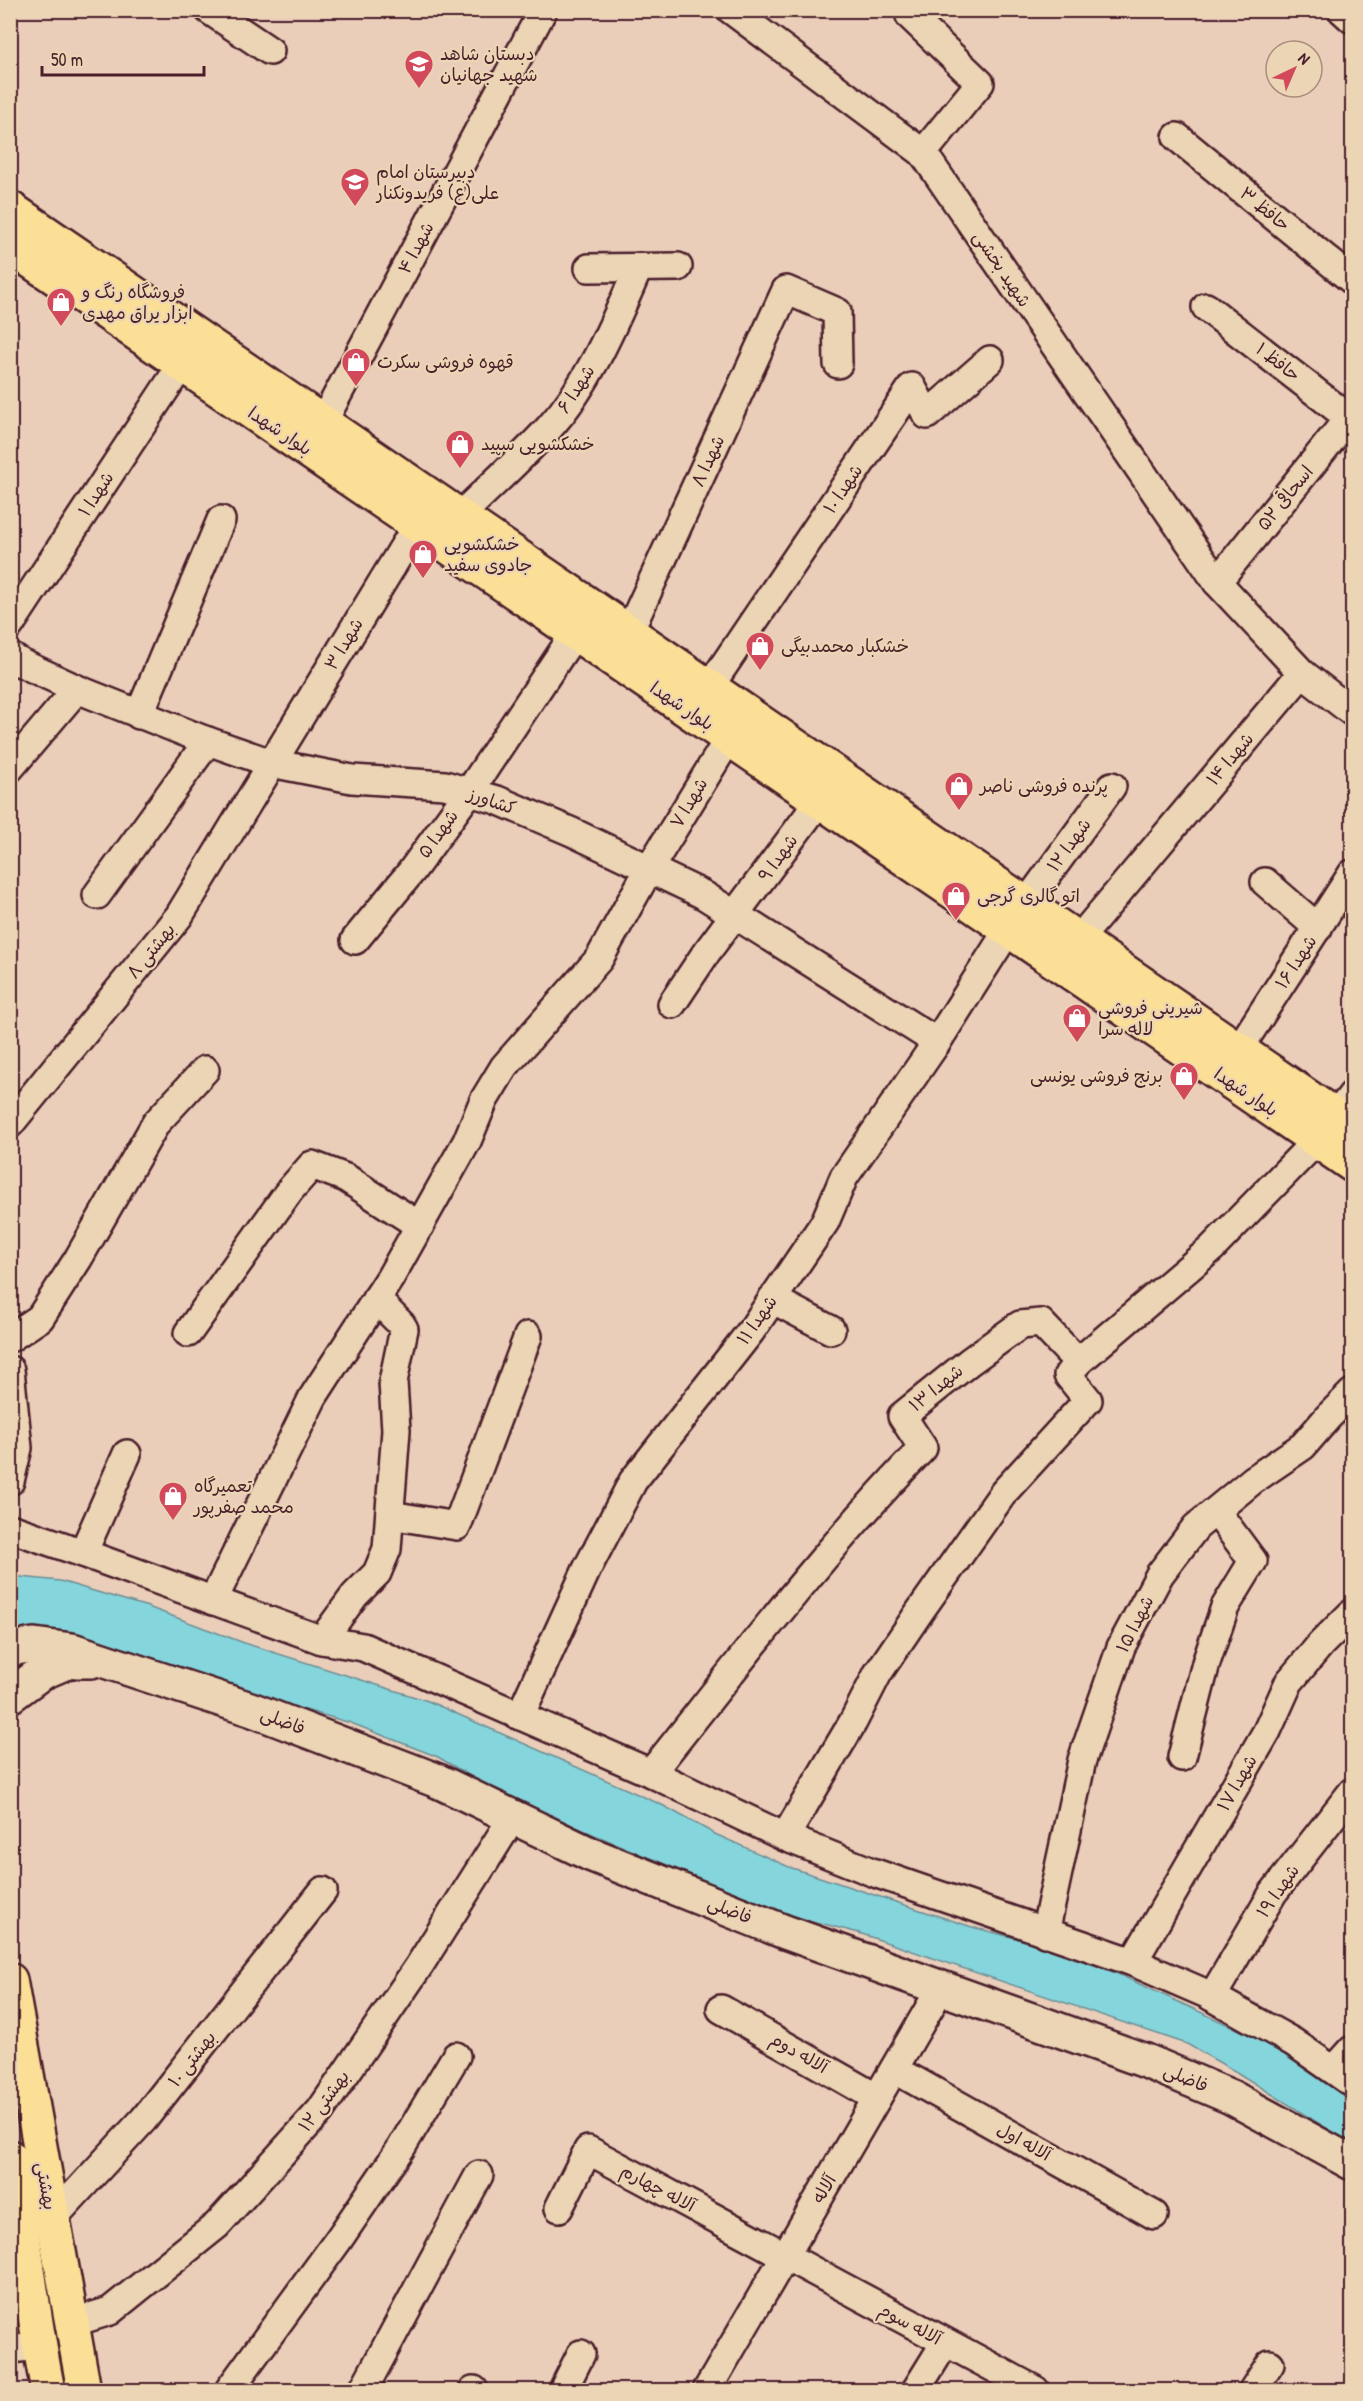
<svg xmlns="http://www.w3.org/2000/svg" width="1363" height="2401" viewBox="0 0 1363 2401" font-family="'Patrick Hand','Playpen Sans Arabic',sans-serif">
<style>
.water{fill:#85d6dc;stroke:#6d8d95;stroke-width:1.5}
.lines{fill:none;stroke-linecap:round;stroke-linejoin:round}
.street-casing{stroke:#4a1f2b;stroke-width:32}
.secondary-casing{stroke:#4a1f2b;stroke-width:38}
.primary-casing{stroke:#4a1f2b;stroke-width:38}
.street{stroke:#ebd5b4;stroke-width:27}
.secondary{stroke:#ebd5b4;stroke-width:33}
.primary{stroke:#fbdf96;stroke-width:33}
.labels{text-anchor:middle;stroke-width:4.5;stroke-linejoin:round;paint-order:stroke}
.poi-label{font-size:18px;fill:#4a1f2b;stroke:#ebd5b4;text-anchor:start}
.street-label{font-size:18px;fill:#4a1f2b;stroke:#ebd5b4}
</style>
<rect width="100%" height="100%" fill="#eaceb9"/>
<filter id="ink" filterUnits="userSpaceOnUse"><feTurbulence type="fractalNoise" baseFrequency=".0167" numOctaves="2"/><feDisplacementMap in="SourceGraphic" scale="12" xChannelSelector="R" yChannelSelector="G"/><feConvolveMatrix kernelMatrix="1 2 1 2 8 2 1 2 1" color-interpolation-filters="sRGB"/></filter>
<g filter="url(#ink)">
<polygon class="water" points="11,1576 60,1581 148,1607 247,1644 428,1701 662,1805 715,1834 789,1867 972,1927 1050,1947 1118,1974 1276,2047 1352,2097 1352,2144 1238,2073 1187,2044 859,1933 785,1914 715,1890 633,1851 509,1799 438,1757 351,1723 302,1709 258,1703 11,1633"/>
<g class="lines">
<g class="street-casing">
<g id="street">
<polyline points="209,10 270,51"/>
<polyline points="731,10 923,153 1217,582 1302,673 1079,939"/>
<polyline points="1342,10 1352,19"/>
<polyline points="910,16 980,83 923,153"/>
<polyline points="1177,137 1352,280"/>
<polyline points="589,268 678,267"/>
<polyline points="1206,307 1349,418"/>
<polyline points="323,422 543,10"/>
<path d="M460 516C489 487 521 459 549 428 590 383 614 323 639 267"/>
<polyline points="1217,582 1352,414"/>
<polyline points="10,625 182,364"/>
<polyline points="629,632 786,290 837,312 838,364"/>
<polyline points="10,656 21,663 77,689 202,739 271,763 352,779 445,785 497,800 572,832 702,894 937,1042"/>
<polyline points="1302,673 1352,712"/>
<polyline points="710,686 912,387 927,415 990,360"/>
<polyline points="139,715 221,520"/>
<polyline points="10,768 77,689"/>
<polyline points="1265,882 1318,928"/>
<polyline points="97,895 208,741"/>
<polyline points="1026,904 1112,786"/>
<polyline points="355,940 411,872 469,792 575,633"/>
<polyline points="672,1004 706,953 820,800"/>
<polyline points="1239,1049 1352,874"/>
<polyline points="1336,1116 1352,1095"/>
<polyline points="10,1124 179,916 417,525"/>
<polyline points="772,1299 831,1330"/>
<polyline points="188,1333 290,1190 312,1165 346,1178 420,1226"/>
<polyline points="10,1338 40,1318 78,1259 156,1123 205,1070"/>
<polyline points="10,1370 18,1448 10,1481"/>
<polyline points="390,1515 457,1526 528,1336"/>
<polyline points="10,1528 83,1553 322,1640 363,1647 651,1773 785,1837 872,1872 1133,1962 1207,1994 1293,2042 1352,2083"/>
<polyline points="83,1553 127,1454"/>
<polyline points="213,1601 313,1397 390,1278 467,1141 484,1100 504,1067 599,959 649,869 729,738"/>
<polyline points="322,1640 355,1595 377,1573 387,1549 396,1430 393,1382 404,1329 401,1324 376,1299"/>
<polyline points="520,1716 587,1569 633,1481 751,1331 825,1222 844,1177 937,1042 1008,930"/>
<polyline points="1182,1757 1206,1663 1225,1607 1253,1561 1216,1511"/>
<path d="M651 1773C739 1663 825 1549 923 1448L902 1416 969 1362 1020 1325 1041 1323 1078 1362 1211 1249 1317 1140"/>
<polyline points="785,1837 853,1722 878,1673 920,1611 1004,1492 1088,1400 1068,1375 1078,1362"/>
<polyline points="1045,1933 1082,1760 1121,1647 1160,1574 1196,1527 1253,1480 1303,1446 1328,1417 1352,1393"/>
<polyline points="1133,1962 1267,1731 1289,1682 1321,1644 1352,1613"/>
<polyline points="1212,1997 1273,1893 1352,1792"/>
<polyline points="721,2009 877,2098"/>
<polyline points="894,2069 1154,2215"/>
<polyline points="1334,2070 1352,2050"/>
<polyline points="559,2208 588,2150 1035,2390"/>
<polyline points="52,2219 144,2119 323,1891"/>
<polyline points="71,2323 110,2311 217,2225 320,2111 419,1966 513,1817"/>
<polyline points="10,2349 39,2346"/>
<polyline points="229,2390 339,2239 401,2148 456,2056"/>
<polyline points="363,2390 479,2175"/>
<polyline points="473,2390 474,2390"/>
<polyline points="563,2390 581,2354"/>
<polyline points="707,2390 941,1988"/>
<polyline points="916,2390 945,2343"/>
<polyline points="1253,2390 1270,2364"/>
</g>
</g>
<g class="secondary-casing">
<g id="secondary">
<polyline points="10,1649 34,1645 72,1650 253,1710 438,1781 590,1854 785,1932 1146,2061 1231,2097 1352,2163"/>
<polyline points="10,1696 41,1673 69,1661 91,1661"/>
</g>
</g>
<g class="primary-casing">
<g id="primary">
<polyline points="10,208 1352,1127"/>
<polyline points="10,247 1352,1165"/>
<polyline points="10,1980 84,2390"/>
<path d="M10 2157C25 2234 32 2313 48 2390"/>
</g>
</g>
<use href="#street" class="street"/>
<use href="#secondary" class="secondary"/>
<use href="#primary" class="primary"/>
</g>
</g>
<defs>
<g id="school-pin" transform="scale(1.5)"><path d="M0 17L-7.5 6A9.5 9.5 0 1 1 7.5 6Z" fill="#d1495b" stroke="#ebd5b4"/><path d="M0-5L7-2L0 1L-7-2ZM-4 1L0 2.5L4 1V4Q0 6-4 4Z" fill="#fff"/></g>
<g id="shop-pin" transform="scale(1.5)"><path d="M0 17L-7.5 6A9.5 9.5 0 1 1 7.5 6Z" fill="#d1495b" stroke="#ebd5b4"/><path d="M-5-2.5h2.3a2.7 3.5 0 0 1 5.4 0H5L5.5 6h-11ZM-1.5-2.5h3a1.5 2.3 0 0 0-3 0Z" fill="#fff"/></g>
</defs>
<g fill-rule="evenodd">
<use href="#school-pin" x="419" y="64"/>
<use href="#school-pin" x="355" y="182"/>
<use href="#shop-pin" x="61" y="302"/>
<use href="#shop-pin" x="356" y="362"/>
<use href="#shop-pin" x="460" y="444"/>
<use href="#shop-pin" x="423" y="554"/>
<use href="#shop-pin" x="760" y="646"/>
<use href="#shop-pin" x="959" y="786"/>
<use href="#shop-pin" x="956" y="896"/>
<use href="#shop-pin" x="1077" y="1018"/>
<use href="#shop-pin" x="1184" y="1076"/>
<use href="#shop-pin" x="173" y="1496"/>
</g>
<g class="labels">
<g class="poi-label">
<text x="440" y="60">دبستان شاهد<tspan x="440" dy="21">شهید جهانیان</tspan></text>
<text x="376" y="178">دبیرستان امام<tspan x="376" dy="21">علی(ع) فریدونکنار</tspan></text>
<text x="82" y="298">فروشگاه رنگ و<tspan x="82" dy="21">ابزار یراق مهدی</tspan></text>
<text x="377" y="368">قهوه فروشی سکرت</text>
<text x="481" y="450">خشکشویی سپید</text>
<text x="444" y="550">خشکشویی<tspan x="444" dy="21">جادوی سفید</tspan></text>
<text x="781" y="652">خشکبار محمدبیگی</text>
<text x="980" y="792">پرنده فروشی ناصر</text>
<text x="977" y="902">اتو گالری گرجی</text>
<text x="1098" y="1014">شیرینی فروشی<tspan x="1098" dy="21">لاله سرا</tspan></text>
<text x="1163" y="1082" text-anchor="end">برنج فروشی یونسی</text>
<text x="194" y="1492">تعمیرگاه<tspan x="194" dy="21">محمد صفرپور</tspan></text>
</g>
<g class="street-label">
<text transform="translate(1265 209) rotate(39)" y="6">حافظ ۳</text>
<text transform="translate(416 248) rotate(-62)" y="6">شهدا ۴</text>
<text transform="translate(1002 269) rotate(56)" y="6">شهید بخشی</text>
<text transform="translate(1278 362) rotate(38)" y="6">حافظ ۱</text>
<text transform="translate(576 389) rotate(-57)" y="6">شهدا ۶</text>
<text transform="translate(280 431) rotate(34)" y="6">بلوار شهدا</text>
<text transform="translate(708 461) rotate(-65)" y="6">شهدا ۸</text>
<text transform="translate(843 489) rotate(-56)" y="6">شهدا ۱۰</text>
<text transform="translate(96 494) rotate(-57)" y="6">شهدا ۱</text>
<text transform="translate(1285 498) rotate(-51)" y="6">اسحاقی ۵۲</text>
<text transform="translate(344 644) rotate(-59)" y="6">شهدا ۳</text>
<text transform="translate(682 706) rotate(34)" y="6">بلوار شهدا</text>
<text transform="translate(1230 759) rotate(-50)" y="6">شهدا ۱۴</text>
<text transform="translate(492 801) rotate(19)" y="6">کشاورز</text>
<text transform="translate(689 803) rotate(-59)" y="6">شهدا ۷</text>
<text transform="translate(438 834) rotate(-54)" y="6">شهدا ۵</text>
<text transform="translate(1069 845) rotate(-54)" y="6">شهدا ۱۲</text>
<text transform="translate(778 858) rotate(-54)" y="6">شهدا ۹</text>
<text transform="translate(151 951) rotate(-51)" y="6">بهشتی ۸</text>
<text transform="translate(1296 962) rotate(-57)" y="6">شهدا ۱۶</text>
<text transform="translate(1246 1092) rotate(34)" y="6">بلوار شهدا</text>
<text transform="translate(757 1320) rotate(-55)" y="6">شهدا ۱۱</text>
<text transform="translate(936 1388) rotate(-39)" y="6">شهدا ۱۳</text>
<text transform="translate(1135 1624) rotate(-63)" y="6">شهدا ۱۵</text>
<text transform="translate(283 1721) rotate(21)" y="6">فاضلی</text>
<text transform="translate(1237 1783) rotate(-60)" y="6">شهدا ۱۷</text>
<text transform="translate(1278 1891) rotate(-55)" y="6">شهدا ۱۹</text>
<text transform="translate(730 1910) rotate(22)" y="6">فاضلی</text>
<text transform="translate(799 2053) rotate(30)" y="6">آلاله دوم</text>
<text transform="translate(192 2059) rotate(-52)" y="6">بهشتی ۱۰</text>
<text transform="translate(1186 2078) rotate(23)" y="6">فاضلی</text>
<text transform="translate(324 2101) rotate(-53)" y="6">بهشتی ۱۲</text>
<text transform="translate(1024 2142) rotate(29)" y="6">آلاله اول</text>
<text transform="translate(46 2186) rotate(80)" y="6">بهشتی</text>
<text transform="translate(658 2188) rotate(28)" y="6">آلاله چهارم</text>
<text transform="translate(824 2189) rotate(-60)" y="6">آلاله</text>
<text transform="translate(910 2324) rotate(28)" y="6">آلاله سوم</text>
</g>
</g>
<rect width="1363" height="2401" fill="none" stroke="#ebd5b4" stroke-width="36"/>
<rect x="18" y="18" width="1327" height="2365" fill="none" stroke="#4a1f2b" stroke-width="2" filter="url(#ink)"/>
<g transform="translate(1294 69) rotate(44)"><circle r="28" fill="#ebd5b4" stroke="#ab8c7d" stroke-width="1.5"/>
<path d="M0-4.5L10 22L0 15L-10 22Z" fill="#d1495b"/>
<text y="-9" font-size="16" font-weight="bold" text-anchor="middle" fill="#4a1f2b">N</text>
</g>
<path d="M42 66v9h162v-9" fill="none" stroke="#4a1f2b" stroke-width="3"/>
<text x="51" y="66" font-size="18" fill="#4a1f2b" stroke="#ebd5b4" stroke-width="4.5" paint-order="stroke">50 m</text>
</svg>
